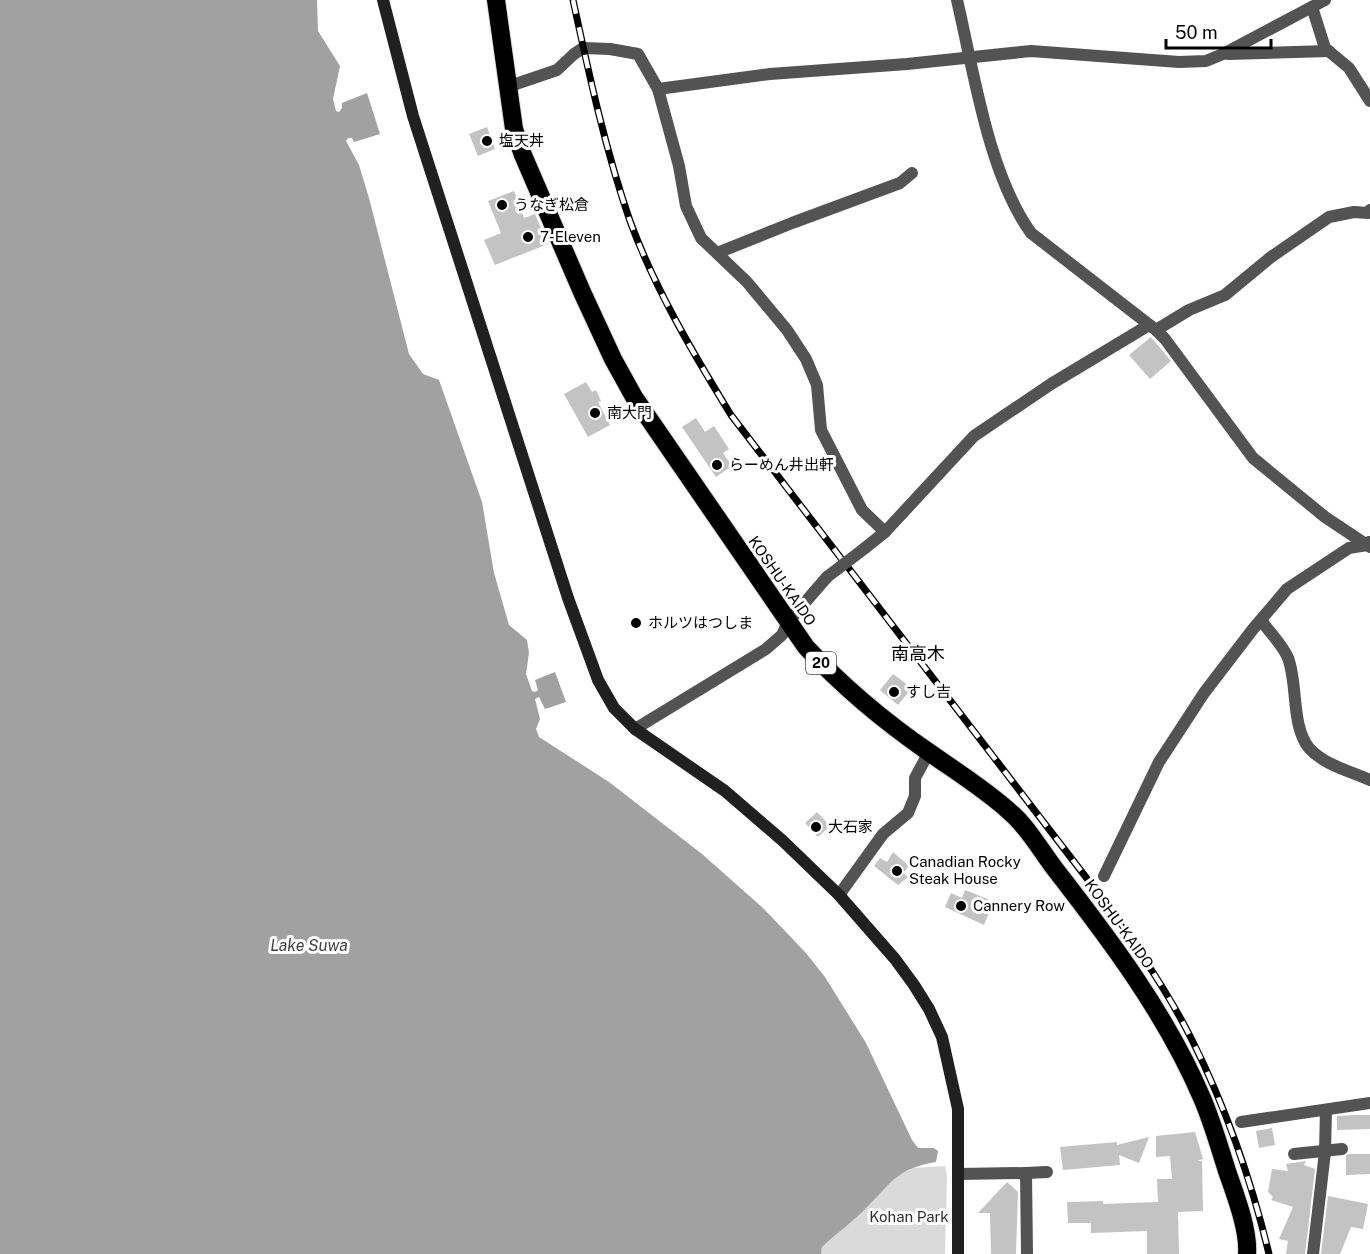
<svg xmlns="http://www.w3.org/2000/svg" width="1370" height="1254" viewBox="0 0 1370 1254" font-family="'Public Sans','Noto Sans JP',sans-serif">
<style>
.green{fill:#dadada}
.water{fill:#a1a1a1}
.building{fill:#c3c3c3}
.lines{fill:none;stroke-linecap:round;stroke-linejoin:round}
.highway-casing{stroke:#dbdbdb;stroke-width:20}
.street{stroke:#535353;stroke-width:12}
.secondary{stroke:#202020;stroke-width:12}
.highway{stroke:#000;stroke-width:18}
.rail-casing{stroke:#000;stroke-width:7}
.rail{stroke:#fff;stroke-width:4.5;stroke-dasharray:14;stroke-linecap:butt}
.street-bridge{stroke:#535353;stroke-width:12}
.poi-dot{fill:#000;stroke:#fff;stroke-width:2}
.labels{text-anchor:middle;stroke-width:6;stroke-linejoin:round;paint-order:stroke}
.shield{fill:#fff;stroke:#4c4c4c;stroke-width:1.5}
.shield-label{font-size:14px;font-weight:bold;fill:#000}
.poi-label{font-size:15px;fill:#000;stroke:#fff;text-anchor:start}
.street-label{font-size:15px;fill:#000;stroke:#fff}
.park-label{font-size:15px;fill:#313131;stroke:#fff}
.water-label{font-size:16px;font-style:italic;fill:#424242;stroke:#fff}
.quarter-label{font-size:18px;fill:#000;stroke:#fff}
</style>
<rect width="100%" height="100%" fill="#fff"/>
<polygon class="green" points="945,1166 947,1176 945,1254 821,1254 822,1247 867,1207 895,1177 913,1168"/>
<path class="water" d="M0 0H317L318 31 340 66 333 99 336 111 339 112 342 108V103L367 93 380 134 354 142 352 138H348L346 141 359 165 369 198 409 354 423 374 439 380 482 502 494 573 509 625 527 640 529 653 526 674 532 691 535 692 538 690 535 680 555 672 566 702 545 709 539 697 535 699 540 719 536 729 539 737 609 782 702 854 763 908 806 953 825 977 866 1043 912 1140 918 1148H934L938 1151 936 1162C897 1169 894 1180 868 1206 854 1221 837 1233 822 1247L821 1254H0Z"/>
<g class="building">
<polygon points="487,127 495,149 478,156 469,134"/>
<polygon points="514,191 524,218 535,214 548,244 495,265 484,240 501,233 488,201"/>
<polygon points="1151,337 1171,361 1150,379 1129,355"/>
<polygon points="586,382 592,392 596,390 601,401 598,402 610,425 588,437 564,394"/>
<polygon points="696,418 705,432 714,426 729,449 723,453 732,466 716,477 682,427"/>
<polygon points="893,674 912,688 898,705 880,690"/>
<polygon points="817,812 830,826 818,837 805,823"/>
<polygon points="893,852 909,866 903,873 908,877 898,885 874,866 880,858 887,862"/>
<polygon points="965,890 988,899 985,905 991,908 984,925 945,907 951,893 962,898"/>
<polygon points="1356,1115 1370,1115 1370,1129 1337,1130 1337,1116"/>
<polygon points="1272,1128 1275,1145 1259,1148 1256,1131"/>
<polygon points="1195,1132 1203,1159 1197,1161 1202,1161 1203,1211 1178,1212 1179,1254 1147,1254 1147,1231 1091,1233 1091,1223 1068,1223 1067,1202 1103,1201 1103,1204 1158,1202 1157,1179 1172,1179 1170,1156 1156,1157 1156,1136"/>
<polygon points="1149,1137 1139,1163 1119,1155 1120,1165 1063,1170 1060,1147 1117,1142 1117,1145"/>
<polygon points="1348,1154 1370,1154 1370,1174 1346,1175 1346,1156"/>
<polygon points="1306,1161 1304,1165 1315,1169 1305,1254 1286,1254 1288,1241 1279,1239 1293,1207 1271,1200 1273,1197 1268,1192 1272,1169 1288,1171 1286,1164"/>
<polygon points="1007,1182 1018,1192 1016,1254 991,1254 990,1213 978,1213"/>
<polygon points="1328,1196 1368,1204 1363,1229 1351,1227 1340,1254 1321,1254"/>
</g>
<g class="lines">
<g class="highway-casing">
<path id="highway" d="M496 0 514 129 523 155 582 292 613 359 634 397 806 647C843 687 885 722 930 753 957 772 986 790 1010 812 1028 827 1041 851 1055 869 1111 941 1166 1014 1202 1098 1212 1121 1219 1146 1227 1171 1235 1194 1249 1230 1247 1254"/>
</g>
<g class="street">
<path d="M957 0C974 72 988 173 1031 233L1156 330 1165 339 1253 458 1325 517 1370 547"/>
<polyline points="1312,7 1325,48 1349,68 1370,101"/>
<polyline points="1228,54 1329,51"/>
<polyline points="507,87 557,70 574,54 583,48 610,49 638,54 658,89 679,166 686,206 701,238 747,282 787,330 806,359 817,385 821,430 862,510 885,532"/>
<polyline points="658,89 770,74 907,64 1031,51 1179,62 1206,61 1223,54 1325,0"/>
<polyline points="717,253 792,223 900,183 912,173"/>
<polyline points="1156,330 1189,310 1225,295 1271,257 1329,217 1354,212 1368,213 1370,210"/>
<polyline points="865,548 885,532 974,436 1051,384 1149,325"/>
<path d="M1261 620C1269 632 1283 645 1288 658 1298 684 1291 726 1309 748 1324 765 1350 771 1370 780"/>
<polyline points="635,729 766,649 782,635 788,622 827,577"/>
<polyline points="1104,876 1159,762 1204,693 1253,629 1287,589 1349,548 1367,545 1369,542"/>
<polyline points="839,895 883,834 908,813 915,796 915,778 929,752"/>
<polyline points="1241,1122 1370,1103"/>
<polyline points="1294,1154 1342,1149"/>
<polyline points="1026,1173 1047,1172"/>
<polyline points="958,1174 1026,1173 1027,1254"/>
<polyline points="1313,1254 1325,1152 1326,1110"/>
</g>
<polyline class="secondary" points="383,0 413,116 568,598 598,680 614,708 635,729 725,791 783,841 839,895 895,959 914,985 929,1009 942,1037 958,1109 958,1254"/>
<use href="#highway" class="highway"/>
<g class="rail-casing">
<path id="rail" d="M573 0C589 74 605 149 630 221 655 289 693 353 731 415L1085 876C1124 929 1163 982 1192 1040 1225 1106 1252 1183 1269 1254"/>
</g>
<use href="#rail" class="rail"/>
<polyline class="street-bridge" points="827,577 865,548"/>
</g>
<g class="poi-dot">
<circle cx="487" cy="141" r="6"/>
<circle cx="502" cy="205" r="6"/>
<circle cx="528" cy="237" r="6"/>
<circle cx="595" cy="413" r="6"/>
<circle cx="717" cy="465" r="6"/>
<circle cx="636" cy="623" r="6"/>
<circle cx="894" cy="692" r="6"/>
<circle cx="816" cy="827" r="6"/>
<circle cx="897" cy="871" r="6"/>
<circle cx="961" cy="906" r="6"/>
</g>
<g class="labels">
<rect class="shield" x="806" y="652" width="30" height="22" rx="4.5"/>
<g class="shield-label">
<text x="821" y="668">20</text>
</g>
<g class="poi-label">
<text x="499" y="146">塩天丼</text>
<text x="514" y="210">うなぎ松倉</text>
<text x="540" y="242">7-Eleven</text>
<text x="607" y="418">南大門</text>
<text x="729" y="470">らーめん井出軒</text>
<text x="648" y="628">ホルツはつしま</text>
<text x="906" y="697">すし吉</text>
<text x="828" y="832">大石家</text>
<text x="909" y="867">Canadian Rocky<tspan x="909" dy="17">Steak House</tspan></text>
<text x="973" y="911">Cannery Row</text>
</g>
<g class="street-label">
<text transform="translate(782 581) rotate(55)" y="5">KOSHU-KAIDO</text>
<text transform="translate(1119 924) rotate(54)" y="5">KOSHU-KAIDO</text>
</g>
<g class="park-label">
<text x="909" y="1222">Kohan Park</text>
</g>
<g class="water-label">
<text x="309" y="951">Lake Suwa</text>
</g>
<g class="quarter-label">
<text x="918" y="660">南高木</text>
</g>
</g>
<path d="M1166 39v9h105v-9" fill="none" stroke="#000000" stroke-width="3"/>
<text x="1175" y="39" font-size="18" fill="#000000" stroke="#ffffff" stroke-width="4.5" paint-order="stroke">50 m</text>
</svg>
